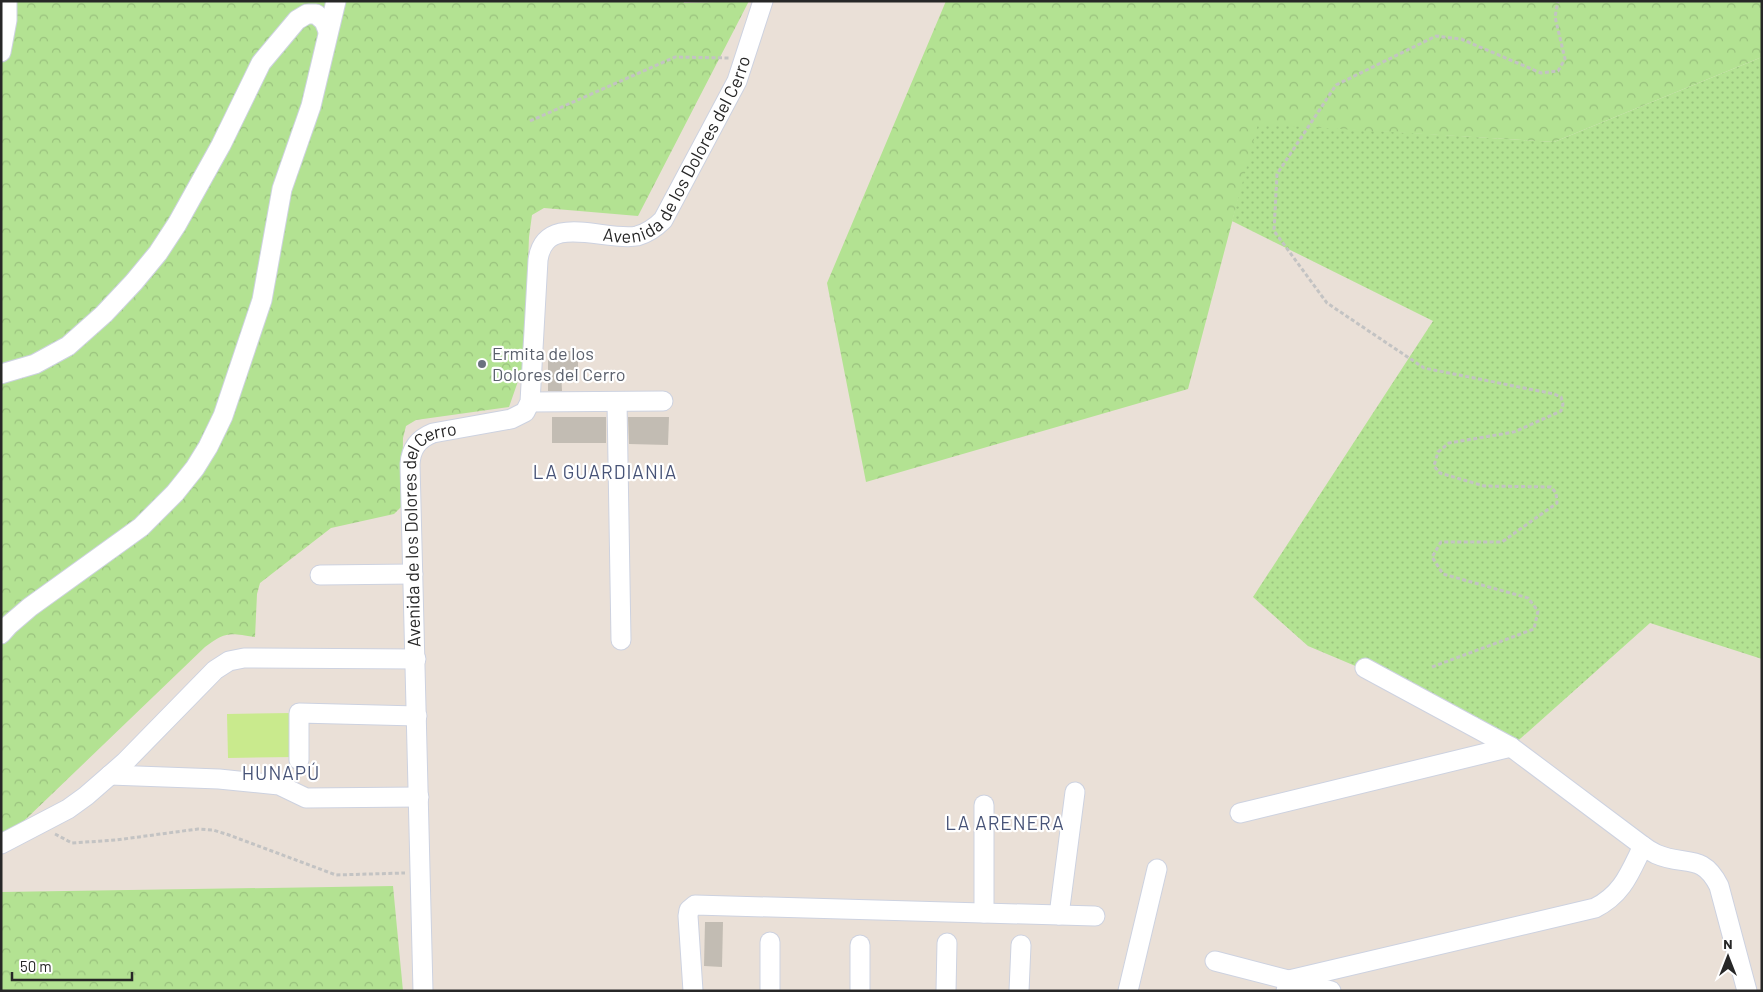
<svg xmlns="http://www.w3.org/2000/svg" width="1763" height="992" viewBox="0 0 1763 992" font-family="Barlow,sans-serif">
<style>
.grass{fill:url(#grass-dots)}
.forest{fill:url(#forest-crowns)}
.pitch{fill:#c9ea8d}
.building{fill:#c2bcb3}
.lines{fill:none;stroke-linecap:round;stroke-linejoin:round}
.minor-casing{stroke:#cdd2e0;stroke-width:21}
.path{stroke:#c3c3c3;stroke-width:3;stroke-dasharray:4 2.5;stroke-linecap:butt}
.minor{stroke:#fff;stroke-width:19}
.worship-dot{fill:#6b7280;stroke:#fff;stroke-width:2}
.labels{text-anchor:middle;stroke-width:4.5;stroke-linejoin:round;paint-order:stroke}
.street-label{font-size:18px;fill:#272727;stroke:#fff}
.worship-label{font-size:18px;fill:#5b616d;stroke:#fff;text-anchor:start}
.neighbourhood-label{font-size:19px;letter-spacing:1px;fill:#475377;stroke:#fff}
</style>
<defs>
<pattern id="grass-dots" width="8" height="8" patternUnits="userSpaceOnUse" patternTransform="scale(1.25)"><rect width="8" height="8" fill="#b3e292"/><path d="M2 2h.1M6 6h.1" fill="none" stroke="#9ac27e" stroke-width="1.8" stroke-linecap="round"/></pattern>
<pattern id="forest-crowns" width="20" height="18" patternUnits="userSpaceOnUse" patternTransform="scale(1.25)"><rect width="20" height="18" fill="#b3e292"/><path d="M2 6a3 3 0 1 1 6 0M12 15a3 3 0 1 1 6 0" fill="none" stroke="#9ac27e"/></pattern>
</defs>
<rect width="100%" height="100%" fill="#eae0d7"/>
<polygon class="grass" points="1762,57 1762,659 1650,623 1511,747 1391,681 1308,646 1253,597 1433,321 1232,221 1257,123 1554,142"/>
<g class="forest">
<path d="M1 1H683L684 3 749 1 638 216 544 208 532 215 529 237 524 364 509 407 416 420 406 426 403 438 402 506 394 514 331 528 260 583 257 594 255 637C229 633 226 631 205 647L1 843Z"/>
<polygon points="946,1 1762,1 1762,57 1554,142 1258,124 1188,389 866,482 827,283"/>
<polygon points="393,886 403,991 1,991 1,892"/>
</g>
<polygon class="pitch" points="293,713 294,757 228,758 227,714"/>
<g class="building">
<polygon points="548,351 578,351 578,370 561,370 562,391 548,391"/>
<rect x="552" y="417" width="54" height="26"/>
<polygon points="628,417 669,417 668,445 629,444"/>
<polygon points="705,922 723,922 722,967 704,966"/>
</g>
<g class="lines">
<g class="minor-casing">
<g id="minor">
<polyline points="1,52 7,20 7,1"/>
<polyline points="1,374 35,364 68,346 104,314 134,282 158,253 177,224 221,145 261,63 297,20 307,14 316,14 324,21 328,31"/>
<polyline points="530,402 663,401"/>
<polyline points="617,402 621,640"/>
<polyline points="320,575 413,574"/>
<polyline points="1,634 9,625 30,607 141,527 175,493 195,468 208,447 223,416 262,300 282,189 311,106 336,1"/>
<path d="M1365 668 1511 747 1643 846C1647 849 1652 852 1656 854 1685 867 1702 852 1719 886L1747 991"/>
<polyline points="299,760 299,713 417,716"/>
<polyline points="110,775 219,779 279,785 306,798 419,797"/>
<polyline points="984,805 984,913"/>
<polyline points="1240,813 1511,747"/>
<polyline points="1,844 68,809 86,796 125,762 215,670 229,661 244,658 416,659"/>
<polyline points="1059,915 1075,792"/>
<polyline points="770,942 770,991"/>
<polyline points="860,945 860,991"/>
<polyline points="1215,961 1331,991"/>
<path id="s1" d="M423 991 410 464C411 448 418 439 433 433L511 419 525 412 530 402 538 260C545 211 605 242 637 236 648 233 655 228 663 220L737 81 763 1"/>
<polyline points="693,991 688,916 689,910 695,905 1095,916"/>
<polyline points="946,991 947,943"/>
<polyline points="1019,991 1021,945"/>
<polyline points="1128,991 1157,869"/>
<path d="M1286 991 1289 980 1595 908C1623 894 1630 872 1643 846"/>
</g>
</g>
<g class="path">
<polyline points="530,121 675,57 729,58"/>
<polyline points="1432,667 1534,629 1538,611 1528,598 1443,574 1432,557 1441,542 1502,542 1557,503 1556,493 1551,487 1484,486 1440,473 1434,466 1438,452 1449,443 1514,432 1561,411 1563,404 1561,397 1554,394 1424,368 1327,303 1274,231 1277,174 1336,85 1436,36 1461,39 1541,73 1558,71 1565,59 1555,17 1558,1"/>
<polyline points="55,834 72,843 116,840 198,829 213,830 229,835 336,875 405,873"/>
</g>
<use href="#minor" class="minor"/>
</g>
<circle class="worship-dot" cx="482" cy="364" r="5"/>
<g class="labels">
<g class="street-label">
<text dy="6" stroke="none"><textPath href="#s1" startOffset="1021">Avenida de los Dolores del Cerro</textPath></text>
<text dy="6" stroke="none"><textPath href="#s1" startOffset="468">Avenida de los Dolores del Cerro</textPath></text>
</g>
<g class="worship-label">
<text x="492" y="360">Ermita de los<tspan x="492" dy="21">Dolores del Cerro</tspan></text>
</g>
<g class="neighbourhood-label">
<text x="605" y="479">LA GUARDIANIA</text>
<text x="281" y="780">HUNAPÚ</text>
<text x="1005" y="830">LA ARENERA</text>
</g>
</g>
<rect width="1763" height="992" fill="none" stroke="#272727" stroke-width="5"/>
<g transform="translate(1728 957)" stroke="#ffffff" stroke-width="4" paint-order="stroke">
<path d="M0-4L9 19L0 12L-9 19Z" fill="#272727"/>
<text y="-8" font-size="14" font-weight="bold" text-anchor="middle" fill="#272727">N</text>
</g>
<path d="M12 972v8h120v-8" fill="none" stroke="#272727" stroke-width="2.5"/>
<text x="20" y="972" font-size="15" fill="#272727" stroke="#ffffff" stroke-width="4" paint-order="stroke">50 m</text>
</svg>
